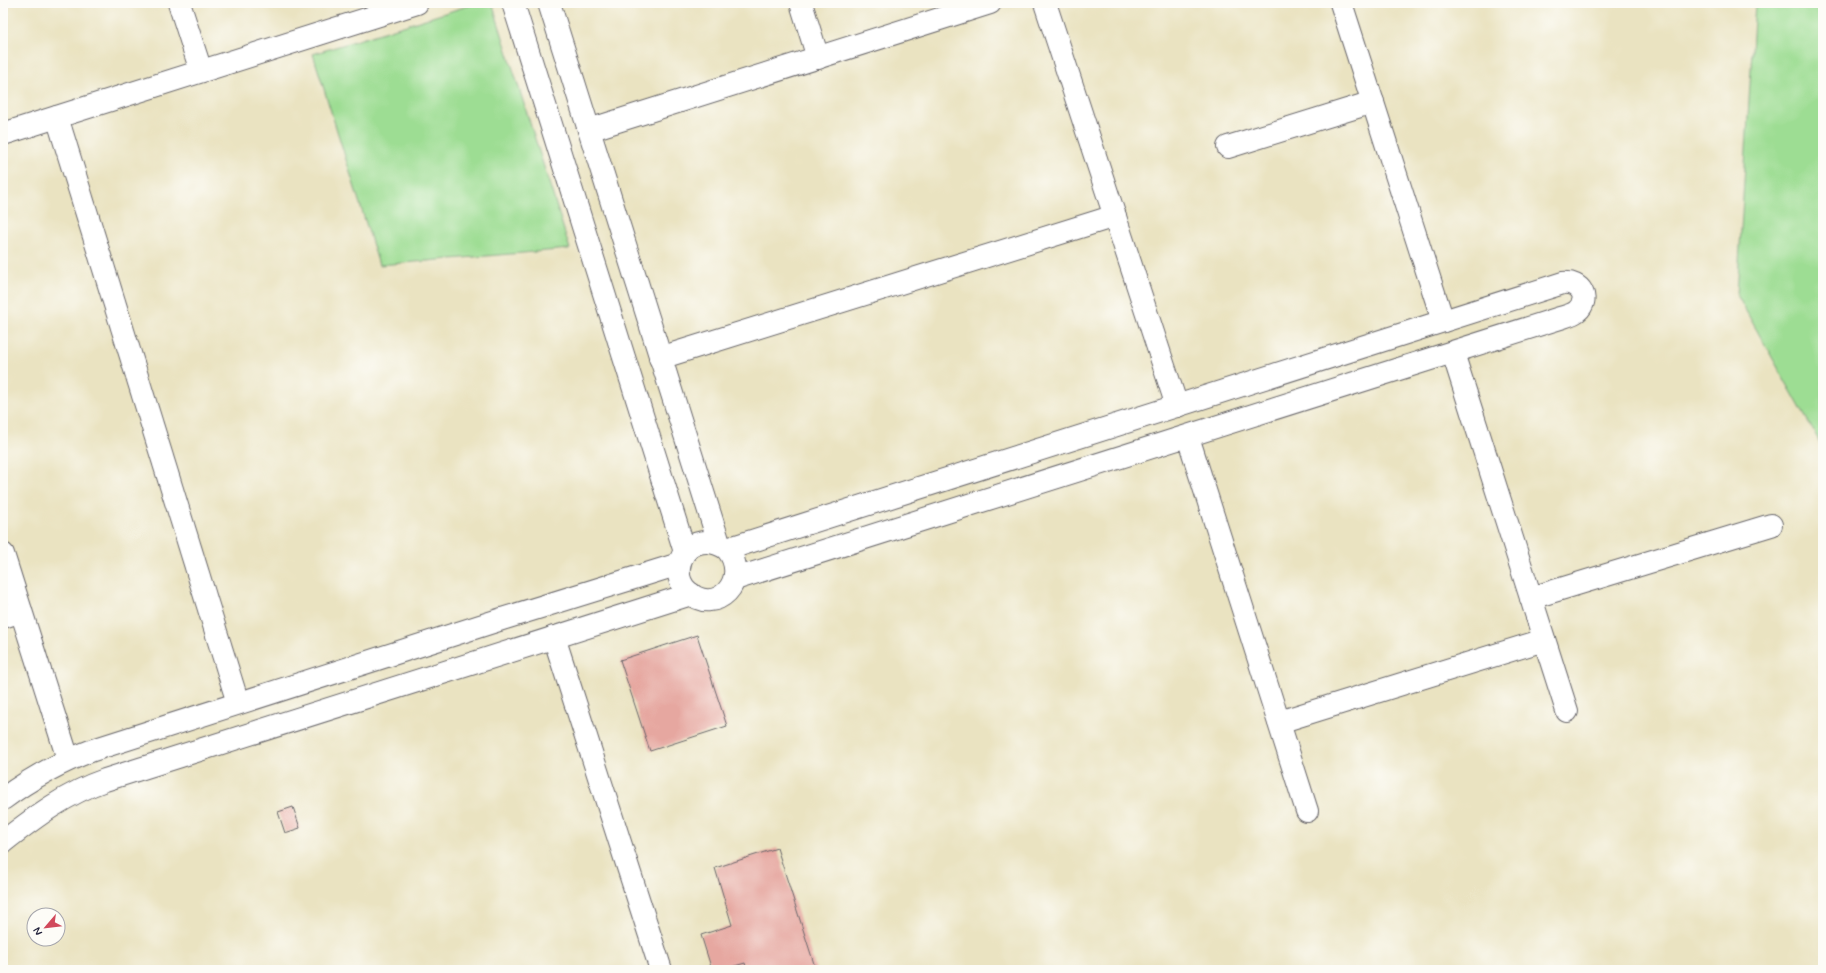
<svg xmlns="http://www.w3.org/2000/svg" width="1826" height="973" viewBox="0 0 1826 973" font-family="Mynerve,sans-serif">
<style>
.green{fill:#9ddd93;stroke:#608067}
.building{fill:#e6a7a0}
.lines{fill:none;stroke-linecap:round;stroke-linejoin:round}
.minor-casing{stroke:#68666a;stroke-width:24}
.tertiary-casing{stroke:#68666a;stroke-width:24}
.minor{stroke:#fff;stroke-width:22}
.tertiary{stroke:#fff;stroke-width:22}
</style>
<rect width="100%" height="100%" fill="#fdfcf7"/>
<filter id="ink" filterUnits="userSpaceOnUse"><feTurbulence type="fractalNoise" baseFrequency=".025" numOctaves="2"/><feDisplacementMap in="SourceGraphic" scale="8" xChannelSelector="R" yChannelSelector="G"/><feConvolveMatrix kernelMatrix="1 2 1 2 8 2 1 2 1" color-interpolation-filters="sRGB"/></filter>
<filter id="wash" filterUnits="userSpaceOnUse"><feTurbulence type="fractalNoise" baseFrequency=".012" numOctaves="4" result="noise"/><feDisplacementMap in="SourceGraphic" scale="16" xChannelSelector="R" yChannelSelector="G"/><feGaussianBlur stdDeviation="0.9" result="paint"/><feColorMatrix in="noise" values="0 0 0 0 0 0 0 0 0 0 0 0 0 0 0 0 0 1.4 0 .05"/><feComposite in="paint" operator="in"/></filter>
<g filter="url(#wash)">
<rect width="100%" height="100%" fill="#eae3c1"/>
<g class="green">
<polygon points="477,3 492,3 570,249 379,265 313,54"/>
<polygon points="1755,3 1823,3 1823,448 1737,295"/>
</g>
<g id="blocks">
<g class="building">
<polygon points="697,635 727,726 650,751 620,660"/>
<polygon points="293,807 300,828 285,833 278,812"/>
<polygon points="777,848 816,970 747,970 745,963 721,970 712,970 701,935 732,925 715,868"/>
</g>
</g>
</g>
<g filter="url(#ink)">
<use href="#blocks" fill-opacity="0" stroke="#68666a" stroke-width="1"/>
<g class="lines">
<g class="minor-casing">
<g id="minor">
<polyline points="179,3 201,71"/>
<polyline points="801,3 818,58"/>
<polyline points="1045,3 1177,406"/>
<polyline points="1341,3 1443,321"/>
<polyline points="57,117 238,703"/>
<polyline points="589,130 990,3"/>
<polyline points="3,134 417,3"/>
<polyline points="1228,147 1373,102"/>
<polyline points="1453,353 1567,711"/>
<polyline points="660,358 1115,216"/>
<polyline points="1188,437 1307,811"/>
<polyline points="3,554 68,759"/>
<polyline points="1531,598 1771,525"/>
<polyline points="3,617 21,611"/>
<polyline points="554,637 661,970"/>
<polyline points="1279,722 1544,640"/>
</g>
</g>
<g class="tertiary-casing">
<g id="tertiary">
<polyline points="513,3 685,552"/>
<polyline points="549,3 719,543"/>
<path d="M727 549C752 580 715 618 687 591 681 585 678 576 679 568 682 541 708 536 727 549L1563 283C1581 281 1591 299 1577 311 1572 315 1566 316 1560 318L735 579"/>
<path d="M3 799C31 778 61 762 93 750L502 619 679 564"/>
<path d="M3 842C35 817 67 793 105 780L691 594"/>
</g>
</g>
<use href="#minor" class="minor"/>
<use href="#tertiary" class="tertiary"/>
</g>
</g>
<rect width="1826" height="973" fill="none" stroke="#fdfcf7" stroke-width="16"/>
<g transform="translate(46 927) rotate(242)"><circle r="19" fill="#fdfcf7" stroke="#a5a5ac"/>
<path d="M0-3L7 15L0 10L-7 15Z" fill="#d1495b"/>
<text y="-6" font-size="11" font-weight="bold" text-anchor="middle" fill="#22223b">N</text>
</g>
</svg>
